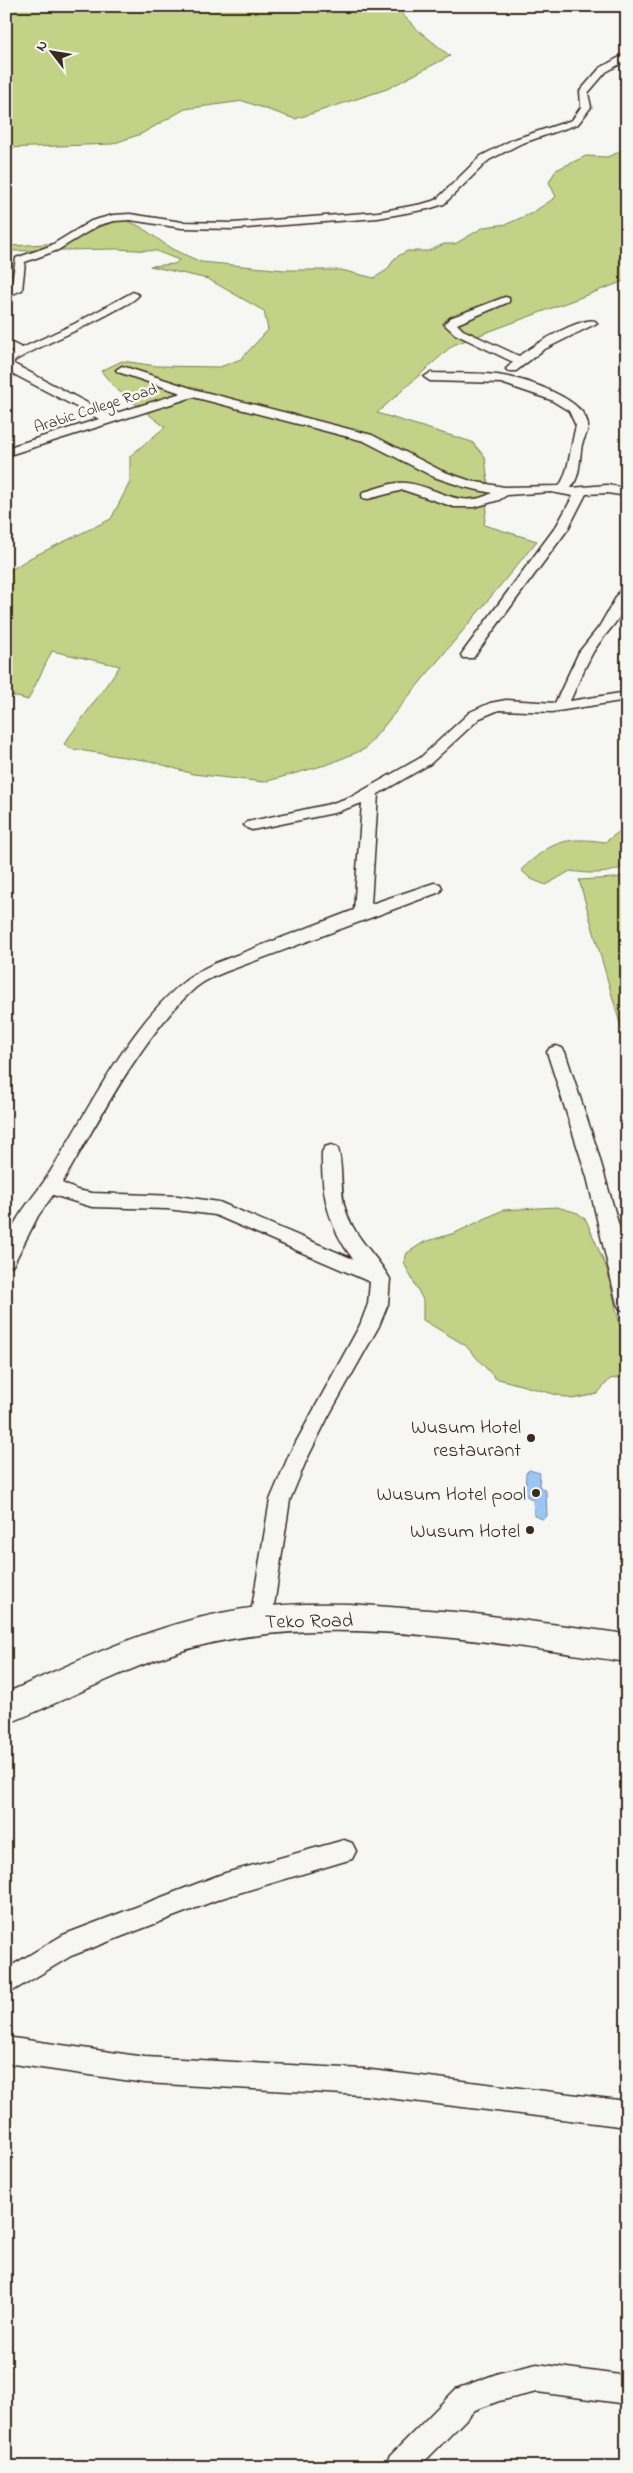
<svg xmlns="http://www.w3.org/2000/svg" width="633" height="2473" viewBox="0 0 633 2473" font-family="'Indie Flower',sans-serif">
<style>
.green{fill:#c2d286;stroke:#7e7e52}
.water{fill:#99c6f3;stroke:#73889e}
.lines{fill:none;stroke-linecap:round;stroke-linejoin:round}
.street-casing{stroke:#3b2a1e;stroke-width:3}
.secondary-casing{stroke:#3b2a1e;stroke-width:3}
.street{fill:#f6f6f2;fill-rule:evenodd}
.secondary{fill:#f6f6f2;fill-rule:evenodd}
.poi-dot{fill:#3b2a1e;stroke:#f6f6f2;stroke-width:2}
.labels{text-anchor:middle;stroke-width:5;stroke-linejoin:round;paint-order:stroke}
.far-street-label{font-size:16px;fill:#3b2a1e;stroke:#f6f6f2}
.poi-label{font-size:20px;fill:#3b2a1e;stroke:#f6f6f2;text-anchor:end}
.street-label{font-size:20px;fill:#3b2a1e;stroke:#f6f6f2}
</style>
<rect width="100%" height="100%" fill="#f6f6f2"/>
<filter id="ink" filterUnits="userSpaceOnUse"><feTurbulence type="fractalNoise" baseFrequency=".02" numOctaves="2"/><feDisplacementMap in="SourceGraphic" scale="10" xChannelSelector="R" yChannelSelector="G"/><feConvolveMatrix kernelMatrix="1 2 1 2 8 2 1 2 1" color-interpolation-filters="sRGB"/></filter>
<g filter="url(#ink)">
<g class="green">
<polygon points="6,6 397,6 397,9 418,30 450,56 387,89 295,119 243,101 185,109 141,134 112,144 6,148"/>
<polygon points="627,149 627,280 453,345 377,413 472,442 485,457 489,492 484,525 537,541 365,749 329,764 264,782 193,774 150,761 72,749 64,744 120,666 52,651 28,700 6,694 6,573 30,558 111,519 130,482 130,456 165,427 115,388 101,371 122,361 157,366 220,367 241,359 268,330 264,311 208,279 150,266 175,264 179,260 156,251 116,249 10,251 10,246 64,243 90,230 124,219 141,227 172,249 201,262 285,270 341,270 374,278 387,270 395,258 407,251 428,251 444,244 455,244 484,227 507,224 532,213 556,197 549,182 556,170 586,156 607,157"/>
<path d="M627 826V865C608 875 591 874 570 871L546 885 531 879 521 870C551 842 564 836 605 842Z"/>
<polygon points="627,875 627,1048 579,880 615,878"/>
<polygon points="557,1207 578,1213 586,1220 607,1269 627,1357 622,1377 610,1379 597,1394 572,1399 495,1378 465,1345 423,1320 423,1300 404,1263 407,1253 424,1242 455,1233 503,1210"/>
</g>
<polygon class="water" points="529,1470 540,1473 539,1486 546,1491 547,1516 543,1519 534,1516 533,1500 525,1495 526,1473"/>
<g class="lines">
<g class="street-casing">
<g id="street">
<polygon points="627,53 627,60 606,72 588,93 591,107 578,124 520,144 489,160 444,204 428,209 378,218 233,229 182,228 130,220 114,221 99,225 58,250 25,262 22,290 6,297 6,290 11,288 16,258 50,246 91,221 113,215 130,214 182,222 233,223 378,212 422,204 436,200 481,156 512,140 572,120 581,107 580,91 600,68"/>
<path d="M133 292 139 295C133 302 123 306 116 310 83 329 47 342 14 361V364L110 415 181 393 118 372 116 370 122 366 197 390 372 435 442 471 471 481 504 487 559 486C569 474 571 443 576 426L569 411 551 400 501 383 430 381 424 377 430 373C454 374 480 372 503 376 525 379 587 399 588 426 588 431 584 439 582 444 579 460 581 475 571 488L607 485 627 488V496L607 493 586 494 568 529 473 658H463L461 655 463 652 557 525 573 496 551 492 507 495 499 500 475 507H454L403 490 368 499 363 498 362 495 363 492C376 489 393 481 406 483 437 486 459 511 492 493L464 487 434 477 364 441 193 397 6 456V448L99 419 6 370V355L13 352 6 348V340L22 348 74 324Z"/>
<path d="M505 297 509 298V302L457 324 463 330 519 356C532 346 580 317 595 321L597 323 543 350 516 371H508L506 369 513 362 455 334 444 324 450 318Z"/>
<path d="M627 586C627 620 607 628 592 654 584 669 577 685 570 701L627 692V700L552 712 499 710 480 718 430 764 378 794 371 904 434 883 440 884 442 888 440 892 225 972C213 977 201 982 192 991 140 1039 98 1122 62 1183L77 1190 92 1193 178 1196 219 1202 353 1259C328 1226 321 1193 322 1152L325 1147 331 1145 337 1147C343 1157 340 1192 345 1208 353 1237 376 1254 390 1279L388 1304 379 1326 328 1417 306 1461 290 1500 272 1619 269 1626 261 1629 253 1626 250 1619 270 1500 289 1455 360 1325 368 1304 370 1282 215 1215 167 1209 92 1207 53 1195 38 1216 13 1265 6 1267C6 1259 4 1248 7 1241 14 1218 32 1199 45 1180 88 1114 140 996 213 964L354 910 362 803 334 813 252 830 247 828 244 825 247 822 330 804 353 796 420 758 470 712 490 703 506 700 555 703 579 652 599 627 622 587Z"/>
<polygon points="556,1046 562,1048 565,1052 596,1146 623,1240 627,1258 627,1311 620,1309 617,1304 587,1177 547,1052 550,1048"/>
<polygon points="344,1840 352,1843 356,1851 352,1859 222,1898 71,1956 6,1995 6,1969 63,1935 222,1874"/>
<polygon points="6,2037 145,2057 363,2069 627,2101 627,2127 363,2095 145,2083 6,2063"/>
<polygon points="537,2364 627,2376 627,2404 537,2392 499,2401 475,2410 419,2467 385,2467 389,2457 456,2389 499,2373"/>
</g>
</g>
<g class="secondary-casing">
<path id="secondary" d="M350 1604 468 1613 627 1634V1662C493 1643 331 1612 199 1646 131 1664 71 1699 6 1724V1693C76 1662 145 1628 221 1613 263 1604 307 1603 350 1604Z"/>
</g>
<use href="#street" class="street"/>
<use href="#secondary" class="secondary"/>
</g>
</g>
<g class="poi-dot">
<circle cx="531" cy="1438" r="5"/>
<circle cx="536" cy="1493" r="5"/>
<circle cx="530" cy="1530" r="5"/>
</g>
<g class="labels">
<g class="far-street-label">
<text transform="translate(95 407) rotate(-18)" y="6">Arabic College Road</text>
</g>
<g class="poi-label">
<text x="521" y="1433">Wusum Hotel<tspan x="521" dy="23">restaurant</tspan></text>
<text x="526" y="1500">Wusum Hotel pool</text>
<text x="520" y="1537">Wusum Hotel</text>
</g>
<g class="street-label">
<text transform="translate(309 1620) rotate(-1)" y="7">Teko Road</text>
</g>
</g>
<rect width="633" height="2473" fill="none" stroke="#f6f6f2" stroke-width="25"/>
<rect x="12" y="12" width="608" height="2448" fill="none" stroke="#3b2a1e" stroke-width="2" filter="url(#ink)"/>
<g transform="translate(52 52) rotate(301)" stroke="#f6f6f2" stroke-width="4" paint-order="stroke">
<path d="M0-4L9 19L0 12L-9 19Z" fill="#3b2a1e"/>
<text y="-8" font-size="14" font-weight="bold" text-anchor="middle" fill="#3b2a1e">N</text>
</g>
</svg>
